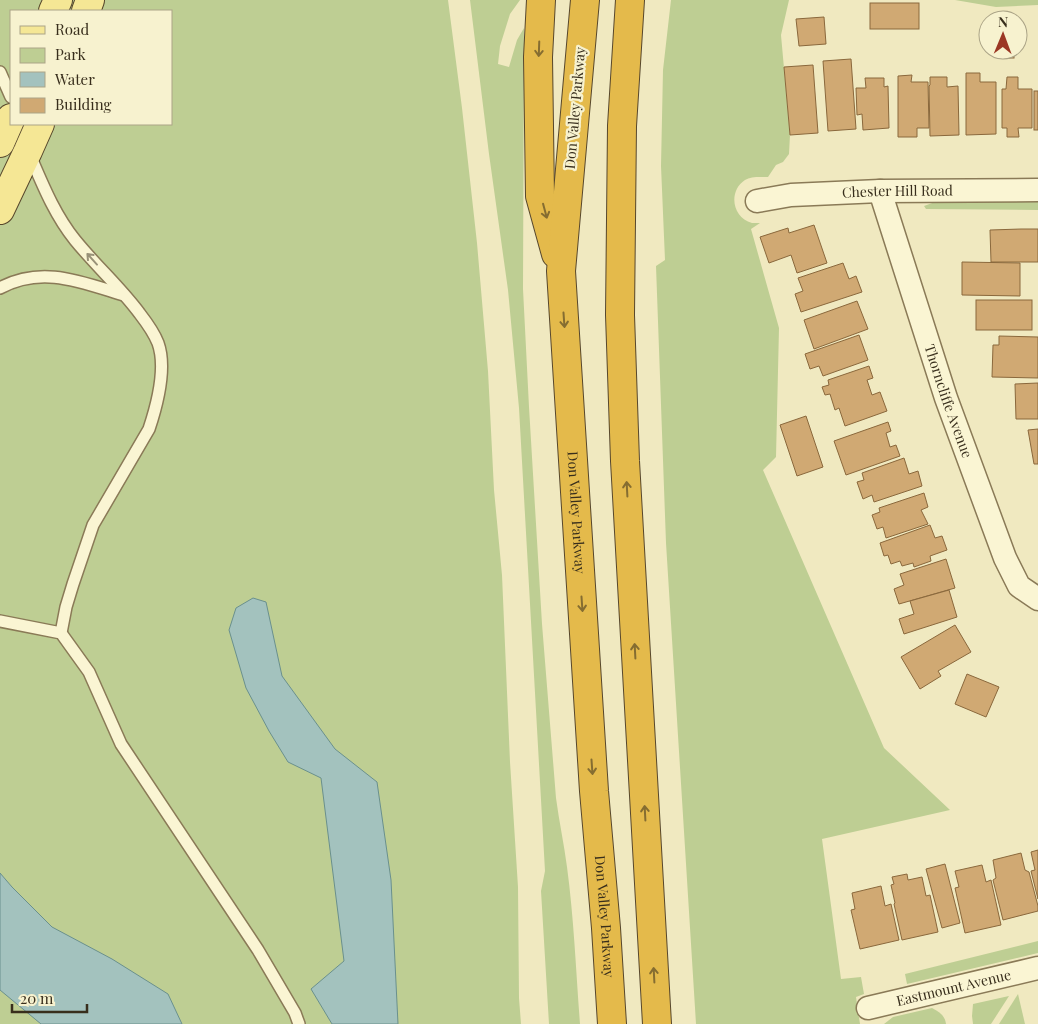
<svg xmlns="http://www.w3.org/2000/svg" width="1038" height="1024" viewBox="0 0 1038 1024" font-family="'Playfair Display',serif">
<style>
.green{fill:#bece93;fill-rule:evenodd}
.water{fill:#a3c2be;stroke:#6a908d}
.building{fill:#d0a973;stroke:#8a683c}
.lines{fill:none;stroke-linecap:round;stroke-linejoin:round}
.lane-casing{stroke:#8a7a57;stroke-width:14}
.street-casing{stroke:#8a7a57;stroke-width:25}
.primary-casing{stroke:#57472c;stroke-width:30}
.highway-casing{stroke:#57472c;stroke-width:30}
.lane{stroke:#faf5d3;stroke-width:11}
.street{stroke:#faf5d3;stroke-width:22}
.primary{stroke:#f5e795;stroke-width:28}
.highway{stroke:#e4ba4b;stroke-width:28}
.oneway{stroke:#856d31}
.oneway2{stroke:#999278}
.labels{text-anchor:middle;stroke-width:4.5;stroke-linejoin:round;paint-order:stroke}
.street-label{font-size:14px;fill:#382e1c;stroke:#f7f2cf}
</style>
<rect width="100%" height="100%" fill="#f0e9c0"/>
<g class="green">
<path d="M0 0H448L462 108 477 243 488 371 494 490 502 575 510 762 518 887 519 998 521 1024H0ZM11 11H171V124H11Z"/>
<path d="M470 0H520L510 14 500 46 498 64 509 67 517 40 524 28 523 289 529 407 542 624 556 798C559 821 564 844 567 867 574 919 576 972 580 1024H549L541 891 545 871 519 408 508 290 489 154Z"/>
<path d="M671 0H789L781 35 790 135 789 154 783 162 776 165 768 177C761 177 751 176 745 180 728 191 732 218 752 223 754 223 757 223 760 223L751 229 779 328 776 457 763 470 884 748 950 810 822 839 841 979 861 977 864 994 856 997 860 1024H696L666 543 656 266 665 260 661 166 663 70Z"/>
<polygon points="955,0 1038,0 1038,5 996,7"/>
<polygon points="935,202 1038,202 1038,210 926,209 924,206"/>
<polygon points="1038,941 1038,953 907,984 905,974"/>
<polygon points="1018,994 1025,1024 999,1024"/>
<polygon points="1009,996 991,1024 973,1024 972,1016 973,1004"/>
<path d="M932 1008C940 1012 945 1016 946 1024H884L893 1017Z"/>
</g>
<g class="water">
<polygon points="253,598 266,602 282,676 335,749 377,782 391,880 398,1024 332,1024 311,989 344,961 321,778 288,762 269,731 246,688 229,630 236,608"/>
<polygon points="0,873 12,887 52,927 112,959 168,994 182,1024 41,1024 0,990"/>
</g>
<g class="building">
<rect x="870" y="3" width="49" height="26"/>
<polygon points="824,17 826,44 799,46 796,19"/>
<rect x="999" y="50" width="15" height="8"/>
<polygon points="851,59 856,129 828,131 823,61"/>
<polygon points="813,65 818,133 790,135 784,67"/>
<polygon points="966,73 980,73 980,82 996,82 996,134 966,135"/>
<polygon points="912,75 911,82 928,82 929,128 917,128 917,137 898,137 898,76"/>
<polygon points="930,77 947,77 947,87 958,86 959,135 930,136 929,86 930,85"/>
<polygon points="1007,77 1018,77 1018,89 1032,89 1032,128 1018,128 1019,137 1007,137 1007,128 1002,128 1002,89 1006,89"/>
<polygon points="865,78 884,78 884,87 888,86 889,128 863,130 862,114 857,115 856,88 866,88"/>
<rect x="1034" y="91" width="4" height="39"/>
<polygon points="814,225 827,263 797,273 791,255 769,263 760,237 788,228 789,233"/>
<polygon points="1021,229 1038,229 1038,262 991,262 990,230"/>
<polygon points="962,262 1020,263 1020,296 962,295"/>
<polygon points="843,263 849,279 856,276 862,292 801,312 795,294 803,291 798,278"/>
<rect x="976" y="300" width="56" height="30"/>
<polygon points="857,301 868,329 814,349 804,320"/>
<polygon points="859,335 868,360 823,376 819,366 810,369 805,354"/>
<polygon points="999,336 1038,337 1038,378 992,377 993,345 999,345"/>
<polygon points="869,366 873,378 867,380 872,395 880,392 887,411 845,426 839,408 835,410 830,394 825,395 822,387 829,385 828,380"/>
<polygon points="1038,383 1038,419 1016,419 1015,384"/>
<polygon points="806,416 823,467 797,476 780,425"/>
<polygon points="888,422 891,431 886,433 890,447 896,445 900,456 846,475 834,441"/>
<polygon points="1038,429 1038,464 1034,464 1028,430"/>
<polygon points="904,458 909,474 918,471 922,486 874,502 872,495 863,499 857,482 864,480 862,473"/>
<polygon points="924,493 928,507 921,510 928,524 886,538 883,527 877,529 872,515 880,512 879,508"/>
<polygon points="930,525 935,538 942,536 947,550 930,556 931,561 914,567 913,563 902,566 900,561 891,564 888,555 884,556 880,543"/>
<polygon points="946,559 955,588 899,604 894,589 904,585 900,574"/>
<polygon points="949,590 957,617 904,634 899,619 914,614 910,601"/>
<polygon points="955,625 971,652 938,671 941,676 920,689 901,657"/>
<polygon points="967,674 999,687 986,717 955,704"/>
<polygon points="1038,850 1038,899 1031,871 1035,870 1031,852"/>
<polygon points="1021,853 1025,870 1029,872 1038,906 1038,911 1003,920 993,880 996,878 993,860"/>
<polygon points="945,864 960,923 942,928 926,869"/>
<polygon points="982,865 986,882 991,880 1001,925 965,933 955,888 959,887 955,871"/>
<polygon points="907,874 908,880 922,877 926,896 930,895 938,932 902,940 894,904 895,903 891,885 894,884 892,877"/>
<polygon points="881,886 885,906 891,904 899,940 860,949 851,910 855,909 852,893"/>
</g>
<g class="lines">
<g class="lane-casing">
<g id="lane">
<polyline points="0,72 11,97"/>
<path d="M29 153C42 183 54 214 75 240 96 266 121 288 140 314 147 323 154 333 158 343 167 368 157 405 149 429L93 525 73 584 66 607 61 633"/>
<path d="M0 288C42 265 81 282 124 295"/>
<polyline points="0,621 61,633 89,672 121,744 258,950 295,1013 299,1024"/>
</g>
</g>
<g class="street-casing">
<g id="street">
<path id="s1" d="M880 191 946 398 1005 558 1019 586 1038 599"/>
<path id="s2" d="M757 201 791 195 880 191 1038 190"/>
<path id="s3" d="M868 1008 1038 968"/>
</g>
</g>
<g class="primary-casing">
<g id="primary">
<polyline points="53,11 58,0"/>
<polyline points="86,11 90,0"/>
<polyline points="0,143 11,118"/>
<polyline points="0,210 28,151 40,124"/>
</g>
</g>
<g class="highway-casing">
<g id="highway">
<polyline points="541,0 538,57 540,196 556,254"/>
<path id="s4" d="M585 0 561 271 594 791 606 928 612 1024"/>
<polyline points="630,0 622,126 620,315 625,461 657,1024"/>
</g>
</g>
<use href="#lane" class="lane"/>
<use href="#street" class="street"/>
<use href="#primary" class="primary"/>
<use href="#highway" class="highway"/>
</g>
<defs><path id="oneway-shaft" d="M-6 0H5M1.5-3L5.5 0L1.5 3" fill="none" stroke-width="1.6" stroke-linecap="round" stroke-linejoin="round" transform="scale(1.25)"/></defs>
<g class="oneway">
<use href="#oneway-shaft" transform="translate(539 49) rotate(92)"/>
<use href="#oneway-shaft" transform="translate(545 211) rotate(75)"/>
<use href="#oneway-shaft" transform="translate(564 320) rotate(86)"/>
<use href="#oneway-shaft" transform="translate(627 489) rotate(-93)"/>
<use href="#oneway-shaft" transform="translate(582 604) rotate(86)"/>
<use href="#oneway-shaft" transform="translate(635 651) rotate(-93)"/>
<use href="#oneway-shaft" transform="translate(592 767) rotate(86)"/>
<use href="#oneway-shaft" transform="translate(645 813) rotate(-93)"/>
<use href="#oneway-shaft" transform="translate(654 975) rotate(-93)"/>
</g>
<use class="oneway2" href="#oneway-shaft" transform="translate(92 259) rotate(-132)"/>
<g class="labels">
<g class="street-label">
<text transform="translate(575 108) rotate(-85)" y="5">Don Valley Parkway</text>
<text dy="5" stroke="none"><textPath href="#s2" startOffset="141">Chester Hill Road</textPath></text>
<text dy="5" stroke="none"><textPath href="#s1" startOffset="221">Thorncliffe Avenue</textPath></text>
<text dy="5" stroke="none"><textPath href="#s4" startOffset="514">Don Valley Parkway</textPath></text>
<text dy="5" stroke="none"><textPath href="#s4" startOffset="919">Don Valley Parkway</textPath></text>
<text dy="5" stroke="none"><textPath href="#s3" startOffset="88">Eastmount Avenue</textPath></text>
</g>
</g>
<rect x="10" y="10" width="162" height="115" fill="#f7f2cf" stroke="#aba487"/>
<rect x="20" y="26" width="25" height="8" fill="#f5e795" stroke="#aba487"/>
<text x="55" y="35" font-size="15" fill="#382e1c">Road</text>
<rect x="20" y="48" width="25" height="15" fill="#bece93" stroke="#aba487"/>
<text x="55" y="60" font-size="15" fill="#382e1c">Park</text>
<rect x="20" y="72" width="25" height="15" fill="#a3c2be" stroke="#aba487"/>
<text x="55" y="85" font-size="15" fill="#382e1c">Water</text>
<rect x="20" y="98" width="25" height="15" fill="#d0a973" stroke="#aba487"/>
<text x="55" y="110" font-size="15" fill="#382e1c">Building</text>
<g transform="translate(1003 35) rotate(1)"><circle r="24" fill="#f7f2cf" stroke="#aba487"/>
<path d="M0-4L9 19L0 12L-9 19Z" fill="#9b3724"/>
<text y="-8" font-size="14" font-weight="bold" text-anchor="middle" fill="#382e1c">N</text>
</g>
<path d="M12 1004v8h75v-8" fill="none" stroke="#382e1c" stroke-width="2.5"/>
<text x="20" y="1004" font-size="15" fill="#382e1c" stroke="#f7f2cf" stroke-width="4" paint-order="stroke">20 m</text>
</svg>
